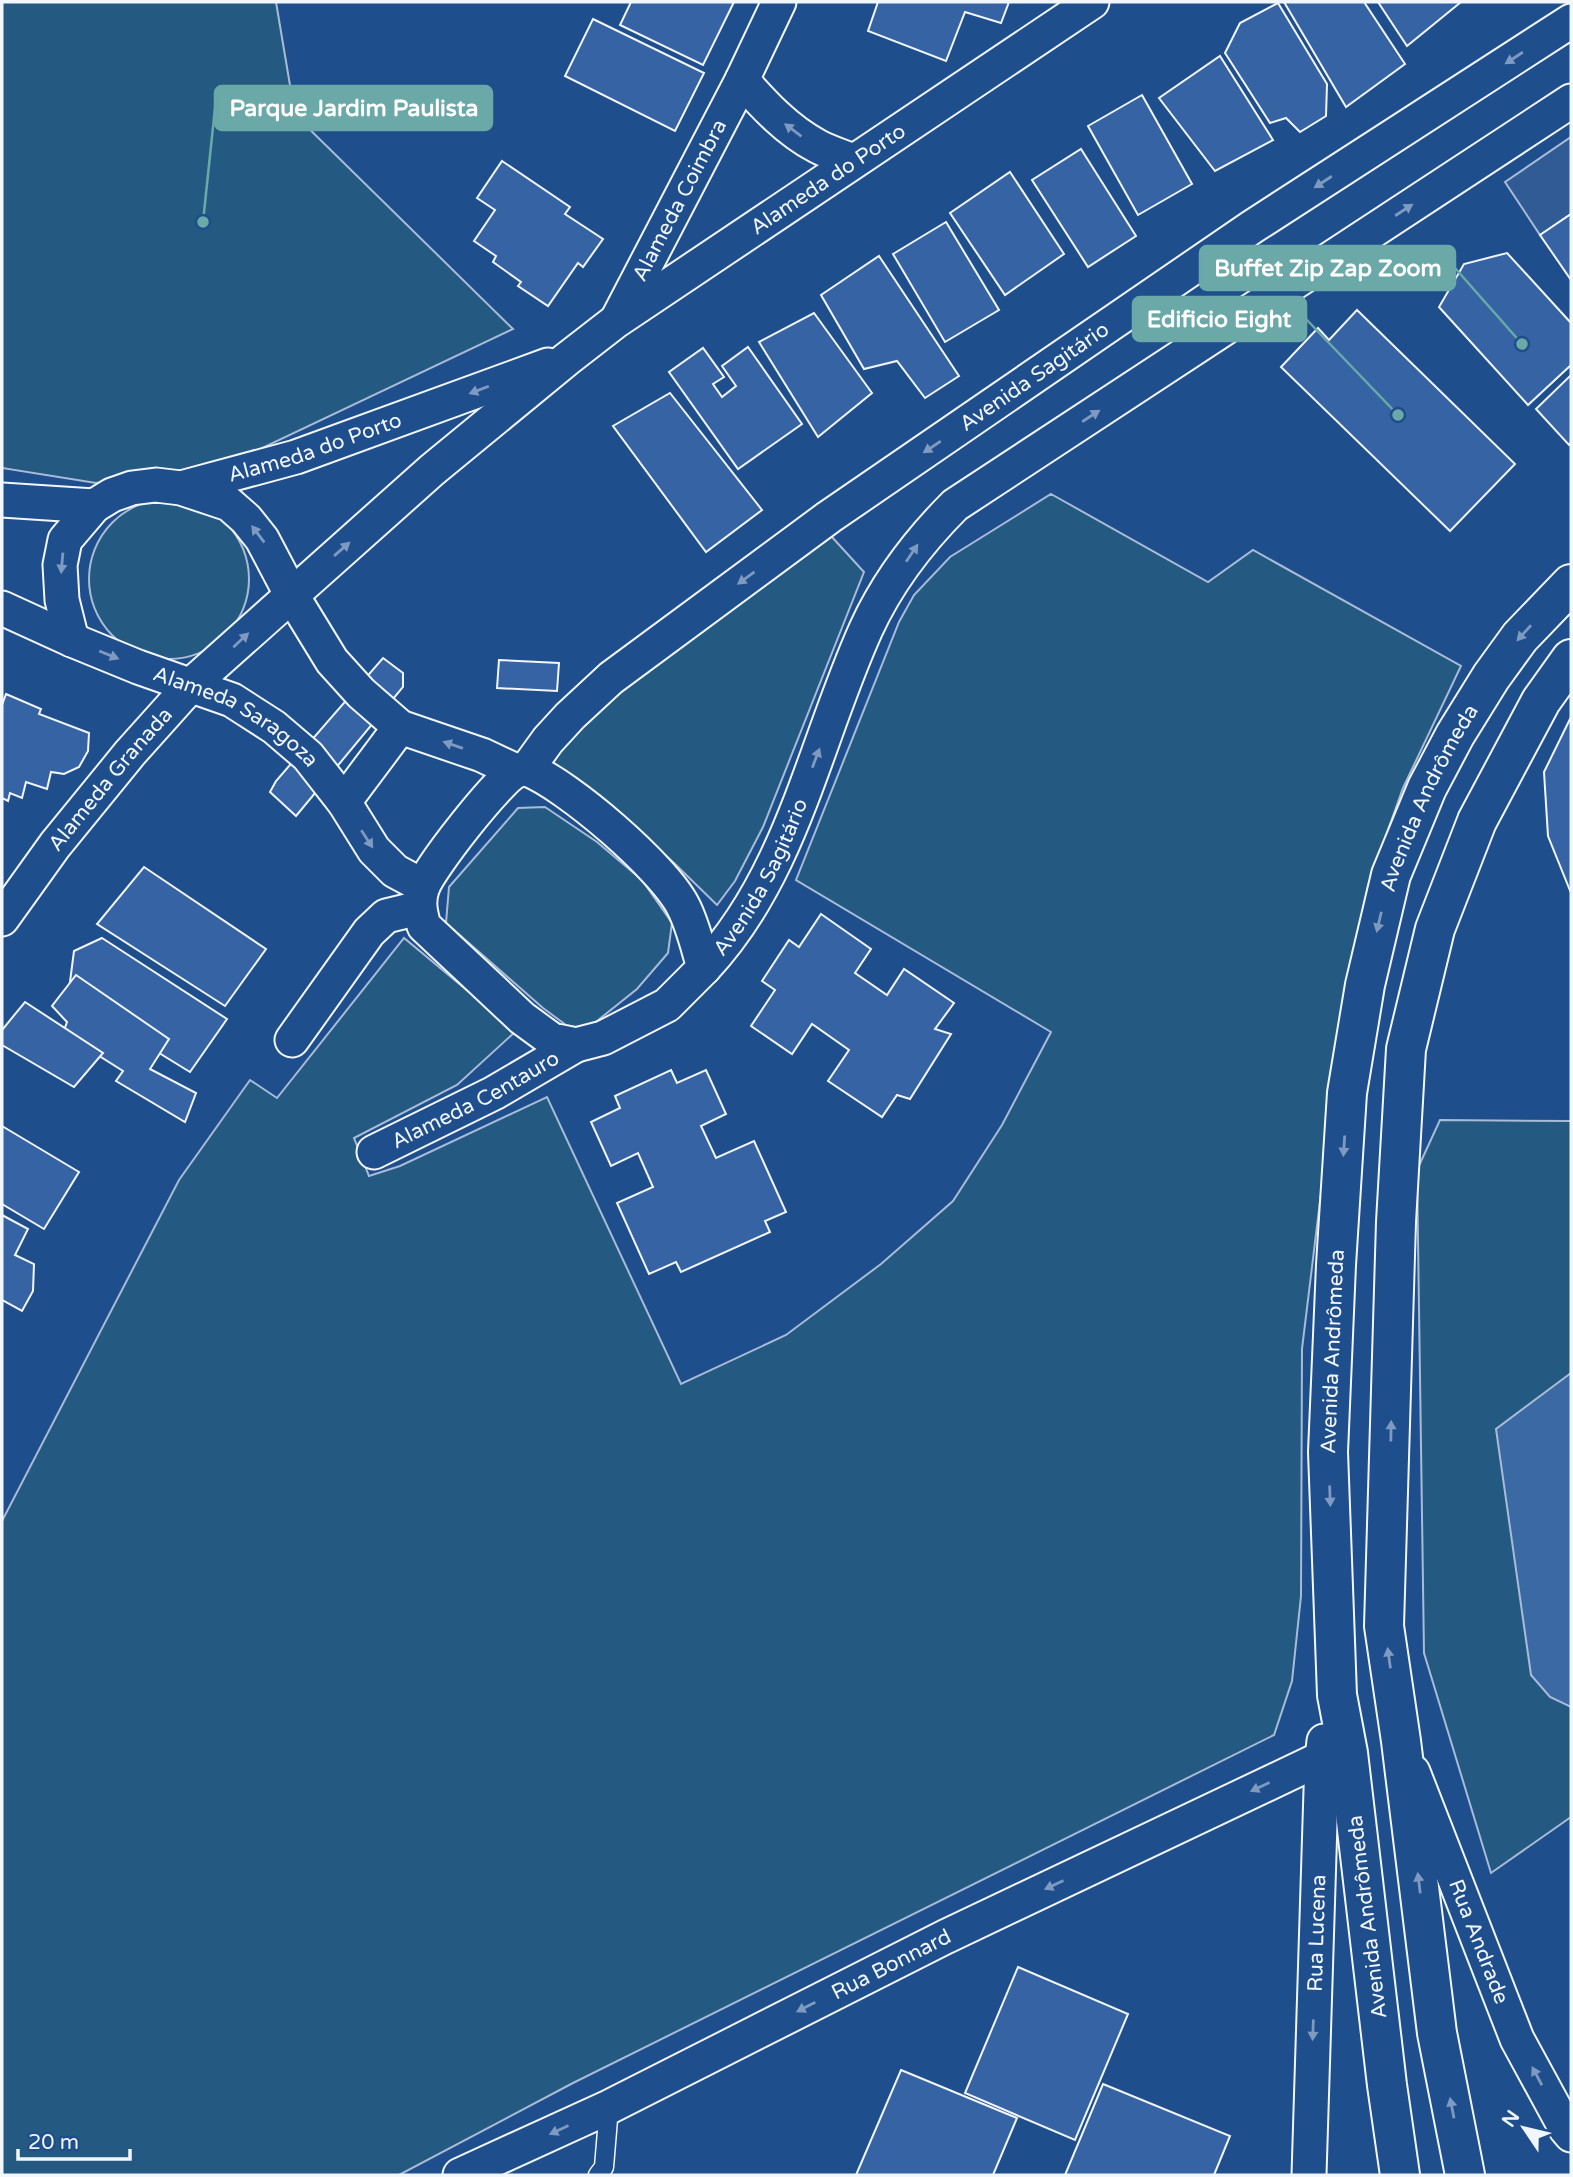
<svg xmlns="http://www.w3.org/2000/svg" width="1573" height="2177" viewBox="0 0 1573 2177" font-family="'Varela Round',sans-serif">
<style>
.green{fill:#245a82;stroke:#a8bbd7;stroke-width:2}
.parking{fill:#305b95;stroke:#a8bbd7;stroke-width:2}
.water{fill:#3b69a3;stroke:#a8bbd7;stroke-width:2}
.building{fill:#3563a3;stroke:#f2f6ff;stroke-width:2}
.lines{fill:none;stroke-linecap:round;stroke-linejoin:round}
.lane-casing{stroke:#f2f6ff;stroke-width:21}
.street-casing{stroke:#f2f6ff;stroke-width:37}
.secondary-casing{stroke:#f2f6ff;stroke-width:42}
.lane{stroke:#1f4e8c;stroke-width:18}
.street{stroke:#1f4e8c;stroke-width:33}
.secondary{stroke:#1f4e8c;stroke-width:38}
.oneway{fill:#7e9ac0}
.labels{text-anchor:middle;stroke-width:5;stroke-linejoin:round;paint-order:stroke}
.street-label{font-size:21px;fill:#f2f6ff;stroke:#1f4e8c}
.leader{fill:none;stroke:#6aa9a8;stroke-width:2.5}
.callout-dot{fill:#6aa9a8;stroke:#1f4e8c;stroke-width:2.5}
.callout{fill:#6aa9a8;stroke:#6aa9a8;stroke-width:2.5}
.callout-label{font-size:23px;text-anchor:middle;font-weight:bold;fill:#fff}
</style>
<rect width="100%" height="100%" fill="#1f4e8c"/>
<g class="green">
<polygon points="2,2 276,2 295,115 513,329 199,478 127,479 96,483 2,468"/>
<polygon points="1051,494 1208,582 1253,550 1461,666 1403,788 1368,886 1345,996 1302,1349 1301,1596 1292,1681 1274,1735 573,2083 399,2175 2,2175 2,1521 179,1180 250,1080 277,1098 404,938 516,1031 457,1085 354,1138 369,1176 400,1166 547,1097 681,1384 786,1335 881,1264 953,1201 1002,1125 1051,1032 796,880 899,622 914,595 950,557"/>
<circle cx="169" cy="579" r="80"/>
<polygon points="831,536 864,572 763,827 735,881 717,905 674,863 621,816 542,762 584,712"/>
<polygon points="545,807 597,842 642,880 672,923 668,953 637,989 587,1029 566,1025 543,1008 446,923 449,887 518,808"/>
<polygon points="1440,1120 1571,1121 1571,1817 1491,1873 1424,1653 1417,1170"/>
</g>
<polygon class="parking" points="1571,137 1571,214 1540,235 1505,182"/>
<polygon class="water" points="1571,1373 1571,1707 1550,1697 1531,1675 1496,1429"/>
<g class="building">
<polygon points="631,2 734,2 703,65 620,25"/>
<polygon points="878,2 1009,2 1001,23 965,12 946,61 868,31"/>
<polygon points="1284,2 1364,2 1405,64 1346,107"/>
<polygon points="1378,2 1461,2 1407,46"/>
<polygon points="1278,3 1327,84 1326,116 1300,132 1286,118 1270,123 1225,53 1240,23"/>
<polygon points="593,19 704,73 675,131 565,76"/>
<polygon points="1220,56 1273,140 1215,171 1159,98"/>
<polygon points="1142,95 1192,184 1138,215 1088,126"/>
<polygon points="1081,149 1136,236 1088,267 1032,180"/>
<polygon points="502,161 570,207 565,214 603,239 583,267 578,263 548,306 518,286 521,282 493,262 496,256 474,241 495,210 477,198"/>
<polygon points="1010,172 1064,254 1005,295 950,213"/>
<polygon points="1571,214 1571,280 1540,235"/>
<polygon points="946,222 999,310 945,342 893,254"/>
<polygon points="1507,253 1571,323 1571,365 1528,405 1439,307 1464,264"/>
<polygon points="879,256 959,376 925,398 897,361 864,369 821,295"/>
<polygon points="1357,310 1515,464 1450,531 1281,367 1318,328 1329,340"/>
<polygon points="814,313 872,393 818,437 759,342"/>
<polygon points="748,347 802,424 738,469 669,372 703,348 724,377 713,384 722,397 736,386 722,366"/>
<polygon points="1571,375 1571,442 1569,445 1536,409"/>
<polygon points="670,393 762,510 706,552 613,426"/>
<polygon points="383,658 403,673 403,687 296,816 270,792 276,781"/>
<polygon points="499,660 559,663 557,691 497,688"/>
<polygon points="6,694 41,709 39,714 89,733 88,751 79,767 64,774 51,772 47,789 26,782 22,798 10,793 8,801 2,798 2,705"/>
<polygon points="1571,717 1571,893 1548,836 1544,772"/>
<polygon points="144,867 266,949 225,1006 97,924"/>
<polygon points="821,914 871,949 855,973 887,995 904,969 954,1003 935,1029 951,1034 910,1099 897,1095 882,1117 828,1081 849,1050 812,1024 792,1054 751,1026 775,990 762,981 789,940 799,947"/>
<polygon points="102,938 227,1019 190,1072 68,997 74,951"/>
<polygon points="76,975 169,1039 150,1069 196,1093 185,1122 116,1081 123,1071 63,1033 67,1022 52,1006"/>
<polygon points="25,1002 103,1053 74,1087 2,1045 2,1030"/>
<polygon points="671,1070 677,1083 706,1070 726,1114 701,1126 716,1158 754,1141 786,1212 765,1221 770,1232 681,1272 676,1262 649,1274 617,1203 653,1187 638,1153 611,1166 591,1122 620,1108 615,1096"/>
<polygon points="2,1126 79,1172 44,1229 2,1204"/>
<polygon points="2,1215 28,1229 15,1255 34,1264 33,1291 22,1311 2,1300"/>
<polygon points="1018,1967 1128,2014 1075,2140 965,2093"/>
<polygon points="901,2070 1017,2118 993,2175 856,2175"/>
<polygon points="1103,2084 1230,2136 1214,2175 1065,2175"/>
</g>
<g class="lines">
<g class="lane-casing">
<polyline id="lane" points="598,2175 604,2167 609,2107"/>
</g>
<g class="street-casing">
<g id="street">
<path d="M742 80C764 105 787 130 817 146 828 152 841 156 853 161"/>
<path id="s1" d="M618 318 742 80 779 2"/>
<path id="s2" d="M181 488 296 457 548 365"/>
<polyline points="2,500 94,506"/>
<path id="s3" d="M2 608 72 640 138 667 232 700 274 727 308 756 344 802 374 850 395 871 423 886"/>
<polyline points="72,640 62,600 60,565 65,540 94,506 112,495 132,488 156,485 181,488 229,504 246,519 262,539 291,594 332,661 361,693 400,727 482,755 516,771"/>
<path id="s4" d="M527 769 548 740 570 716 611 678 829 517 1252 227 1571 21"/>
<path d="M527 769C568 785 663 867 683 906 693 925 698 948 704 968L667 1005 603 1038 576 1045 552 1040 522 1018 424 926C420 912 418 902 422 889 428 869 499 779 516 771 520 769 524 770 527 769Z"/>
<polyline points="344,802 400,727"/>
<path id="s5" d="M2 919 55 845 130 753 191 685 432 470 567 359 616 321 1092 2"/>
<path id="s6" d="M704 968C792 874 814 744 866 629 887 583 919 541 955 505L1571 101"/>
<polyline points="292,1040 369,932 386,916 419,908"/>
<path id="s7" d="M374 1152 494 1093 576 1045"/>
<path id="s8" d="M1413 1772 1517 2039 1566 2129 1571 2135"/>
<path id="s9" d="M460 2175 609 2107 945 1937 1322 1758"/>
<path id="s10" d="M1309 2175 1322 1758 1324 1741"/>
</g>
</g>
<g class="secondary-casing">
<g id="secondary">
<path id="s11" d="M1400 2175 1387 2085 1348 1753 1337 1695 1328 1452 1336 1265 1347 1093 1365 985 1391 875 1427 788 1455 735 1491 677 1520 637 1571 584"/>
<polyline points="1465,2175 1437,2033 1401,1741 1384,1626 1396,1222 1406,1049 1435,929 1477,821 1541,701 1571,659"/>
</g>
</g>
<use href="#lane" class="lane"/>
<use href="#street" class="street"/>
<use href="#secondary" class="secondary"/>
</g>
<defs><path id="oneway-solid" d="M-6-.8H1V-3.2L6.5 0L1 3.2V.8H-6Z" transform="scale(1.75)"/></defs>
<g class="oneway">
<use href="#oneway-solid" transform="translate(1514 58) rotate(147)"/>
<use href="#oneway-solid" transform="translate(793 130) rotate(-143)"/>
<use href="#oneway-solid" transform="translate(1323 182) rotate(147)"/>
<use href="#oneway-solid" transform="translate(1404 210) rotate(-33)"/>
<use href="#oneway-solid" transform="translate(479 390) rotate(159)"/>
<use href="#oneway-solid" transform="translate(1091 416) rotate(-33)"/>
<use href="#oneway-solid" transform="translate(932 447) rotate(146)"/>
<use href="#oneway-solid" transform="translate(258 534) rotate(-127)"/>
<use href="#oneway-solid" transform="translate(342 549) rotate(-41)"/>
<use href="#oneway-solid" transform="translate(912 553) rotate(-56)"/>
<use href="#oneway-solid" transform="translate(62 563) rotate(95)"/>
<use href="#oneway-solid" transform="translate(746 578) rotate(144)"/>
<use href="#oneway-solid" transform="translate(1524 633) rotate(132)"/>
<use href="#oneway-solid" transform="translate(241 640) rotate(-43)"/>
<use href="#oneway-solid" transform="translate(109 655) rotate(22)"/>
<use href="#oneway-solid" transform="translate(453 745) rotate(-161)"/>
<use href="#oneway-solid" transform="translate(816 758) rotate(-69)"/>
<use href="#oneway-solid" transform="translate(367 839) rotate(57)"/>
<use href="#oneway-solid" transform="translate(1379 922) rotate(103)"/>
<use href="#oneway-solid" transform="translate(1344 1146) rotate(94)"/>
<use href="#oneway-solid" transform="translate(1391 1431) rotate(-89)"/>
<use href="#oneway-solid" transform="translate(1330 1496) rotate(88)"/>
<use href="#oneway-solid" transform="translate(1389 1658) rotate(-98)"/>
<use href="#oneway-solid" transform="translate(1260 1787) rotate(155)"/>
<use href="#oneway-solid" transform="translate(1419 1883) rotate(-97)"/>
<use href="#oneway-solid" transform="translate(1054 1885) rotate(155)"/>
<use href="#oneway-solid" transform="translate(806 2007) rotate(153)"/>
<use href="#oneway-solid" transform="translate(1313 2030) rotate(92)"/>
<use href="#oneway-solid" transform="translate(1537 2076) rotate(-118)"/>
<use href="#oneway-solid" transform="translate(1452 2108) rotate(-101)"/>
<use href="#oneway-solid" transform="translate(559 2130) rotate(155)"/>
</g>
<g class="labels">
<g class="street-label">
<text dy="7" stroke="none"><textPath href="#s5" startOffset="1116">Alameda do Porto</textPath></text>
<text dy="7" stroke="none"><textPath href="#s1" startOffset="133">Alameda Coimbra</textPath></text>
<text dy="7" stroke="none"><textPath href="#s4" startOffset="644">Avenida Sagitário</textPath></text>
<text dy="7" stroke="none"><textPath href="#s2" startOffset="140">Alameda do Porto</textPath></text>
<text dy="7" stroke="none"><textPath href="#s3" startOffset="259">Alameda Saragoza</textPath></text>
<text dy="7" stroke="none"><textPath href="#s5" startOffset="177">Alameda Granada</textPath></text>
<text dy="7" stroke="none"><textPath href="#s11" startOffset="1395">Avenida Andrômeda</textPath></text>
<text dy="7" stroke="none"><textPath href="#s6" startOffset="108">Avenida Sagitário</textPath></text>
<text dy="7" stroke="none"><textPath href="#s7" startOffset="114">Alameda Centauro</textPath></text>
<text dy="7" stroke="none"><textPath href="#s11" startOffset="828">Avenida Andrômeda</textPath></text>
<text transform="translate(1367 1917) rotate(-97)" y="7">Avenida Andrômeda</text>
<text dy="7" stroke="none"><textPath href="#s10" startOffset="242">Rua Lucena</textPath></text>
<text dy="7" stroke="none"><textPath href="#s8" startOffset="182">Rua Andrade</textPath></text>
<text dy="7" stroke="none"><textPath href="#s9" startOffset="480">Rua Bonnard</textPath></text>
</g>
</g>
<path class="leader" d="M203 222L215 108M1522 344L1455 268M1398 415L1306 319"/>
<g class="callout-dot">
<circle cx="203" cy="222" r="7"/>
<circle cx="1522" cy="344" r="7"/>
<circle cx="1398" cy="415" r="7"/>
</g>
<g class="callout">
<rect x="215" y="86" width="277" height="44" rx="7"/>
<rect x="1200" y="246" width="255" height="44" rx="7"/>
<rect x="1133" y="297" width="173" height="44" rx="7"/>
</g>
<g class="callout-label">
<text x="354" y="116">Parque Jardim Paulista</text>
<text x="1328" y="276">Buffet Zip Zap Zoom</text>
<text x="1219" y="327">Edificio Eight</text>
</g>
<rect width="1573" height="2177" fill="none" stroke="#f2f6ff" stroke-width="7"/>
<g transform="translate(1524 2128) rotate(305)" stroke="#1f4e8c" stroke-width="5" paint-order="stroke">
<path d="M0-5L12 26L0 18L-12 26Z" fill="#f2f6ff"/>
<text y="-10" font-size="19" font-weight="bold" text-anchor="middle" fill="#f2f6ff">N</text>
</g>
<path d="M18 2149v10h112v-10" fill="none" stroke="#f2f6ff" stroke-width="3.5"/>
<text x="28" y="2149" font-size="21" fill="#f2f6ff" stroke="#1f4e8c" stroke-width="5" paint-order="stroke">20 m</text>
</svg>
